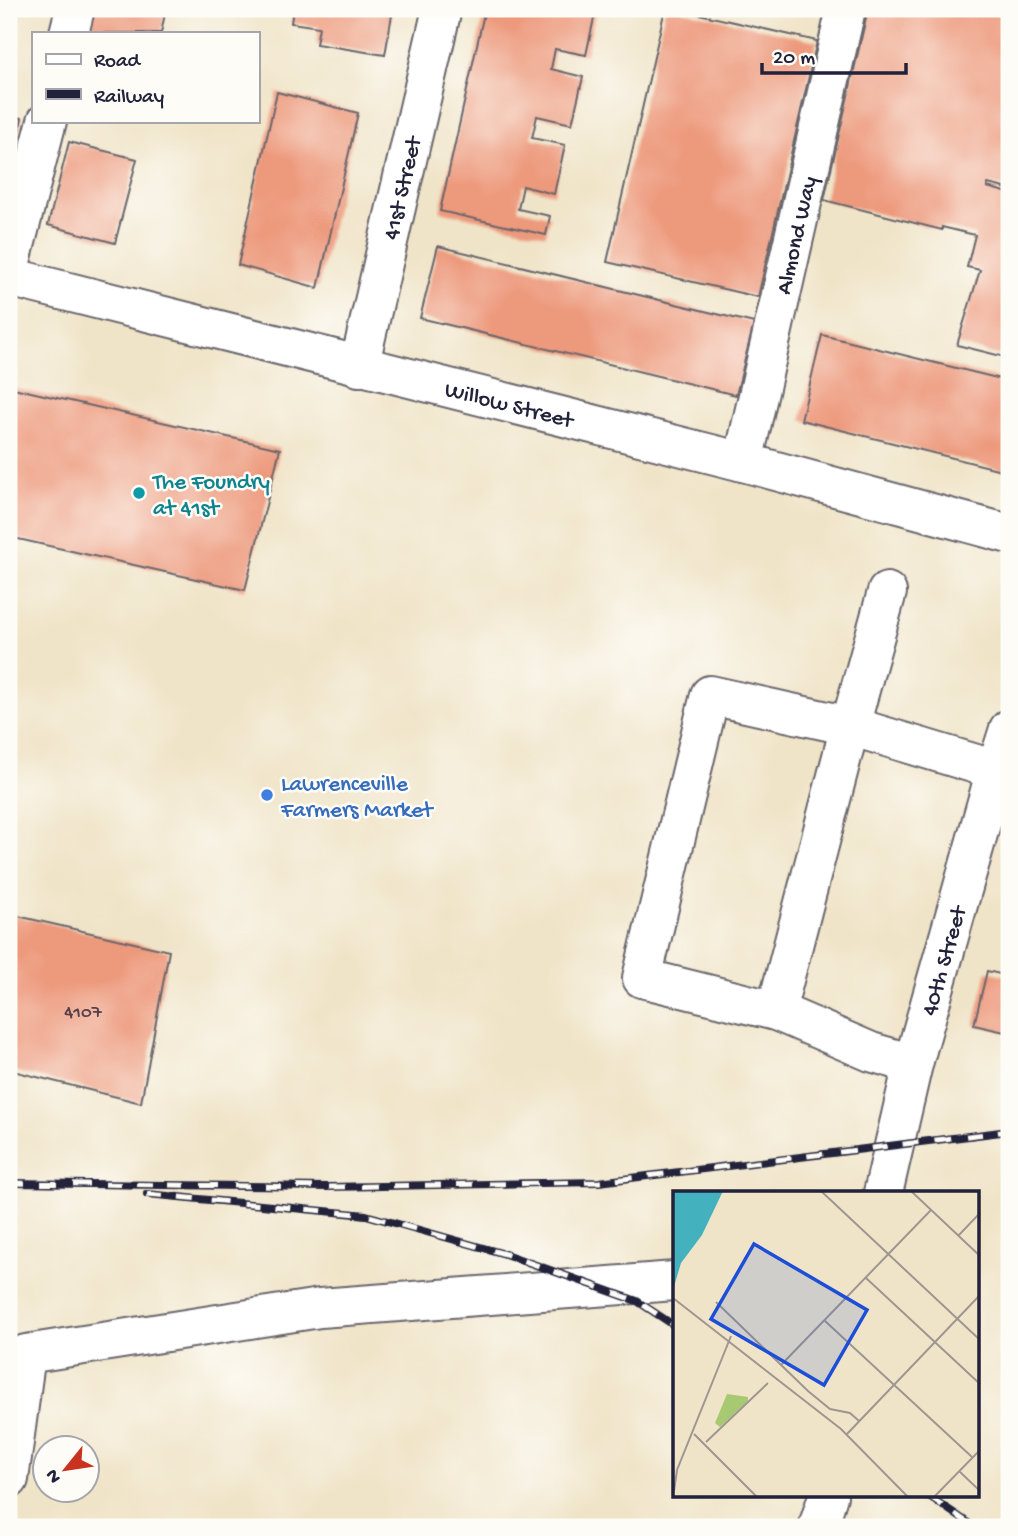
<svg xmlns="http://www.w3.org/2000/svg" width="1018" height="1536" viewBox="0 0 1018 1536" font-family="'Gochi Hand',sans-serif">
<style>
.building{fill:#ed997b}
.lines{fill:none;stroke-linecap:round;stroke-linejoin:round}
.minor-casing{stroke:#6a666c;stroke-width:42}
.minor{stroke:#fff;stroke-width:38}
.rail-casing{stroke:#22223b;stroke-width:8}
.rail{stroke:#fdfcf7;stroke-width:5;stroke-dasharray:16;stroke-linecap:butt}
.culture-dot{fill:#0f9aa8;stroke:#fdfcf7;stroke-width:2.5}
.shop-dot{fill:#3f7fe0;stroke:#fdfcf7;stroke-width:2.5}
.labels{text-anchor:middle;stroke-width:5;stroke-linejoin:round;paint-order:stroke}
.number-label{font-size:19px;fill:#55404b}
.street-label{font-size:23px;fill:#22223b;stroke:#fdfcf7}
.culture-label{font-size:23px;fill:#0d838f;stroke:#fdfcf7;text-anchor:start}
.shop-label{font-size:23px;fill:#366cbe;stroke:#fdfcf7;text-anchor:start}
.inset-road{fill:none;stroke:#9e9690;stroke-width:2}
.view{fill:#1d4ed8;fill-opacity:0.15;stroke:#1d4ed8;stroke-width:3.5}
.inset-edge{fill:none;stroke:#22223b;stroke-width:3.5}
</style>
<rect width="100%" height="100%" fill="#fdfcf7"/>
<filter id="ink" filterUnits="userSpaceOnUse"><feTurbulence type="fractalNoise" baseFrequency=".0143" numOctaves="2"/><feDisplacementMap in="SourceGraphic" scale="14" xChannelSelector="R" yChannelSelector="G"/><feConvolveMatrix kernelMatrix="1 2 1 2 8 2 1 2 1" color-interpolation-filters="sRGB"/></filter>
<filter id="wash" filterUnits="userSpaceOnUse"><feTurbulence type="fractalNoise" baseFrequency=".00686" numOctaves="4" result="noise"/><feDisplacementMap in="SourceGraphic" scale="28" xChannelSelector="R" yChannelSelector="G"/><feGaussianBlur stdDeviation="1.57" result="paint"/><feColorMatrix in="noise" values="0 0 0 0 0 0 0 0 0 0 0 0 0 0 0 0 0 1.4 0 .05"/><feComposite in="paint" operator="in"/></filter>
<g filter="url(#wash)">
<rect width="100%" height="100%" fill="#f0e4c8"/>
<g id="blocks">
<g class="building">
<polygon points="9,9 14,9 10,27 9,27"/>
<polygon points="94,9 166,9 161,33 89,33"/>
<polygon points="293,9 393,9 385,55 316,44 319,27 291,23"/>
<polygon points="485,9 596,9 586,55 555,49 551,69 583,77 572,124 537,116 532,138 565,145 554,194 523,186 518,209 550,216 546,235 440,211"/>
<polygon points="665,9 677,9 817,41 758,297 607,262"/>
<polygon points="868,9 1009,9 1009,189 988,184 987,187 1009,193 1009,358 957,345 980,270 967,267 975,235 942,227 942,230 824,200"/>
<polygon points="277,92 358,113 318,288 238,265"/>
<polygon points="9,115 22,118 10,169 9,169"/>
<polygon points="69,142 137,159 115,243 48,225"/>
<polygon points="438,246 754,323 736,395 420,318"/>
<polygon points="822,335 1009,381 1009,472 801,420"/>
<polygon points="9,387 280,449 245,590 9,537"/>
<polygon points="9,914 169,951 141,1103 9,1070"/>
<polygon points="987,971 1009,976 1009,1033 974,1025"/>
</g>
</g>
</g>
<g filter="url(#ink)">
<use href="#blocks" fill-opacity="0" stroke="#6a666c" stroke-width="2"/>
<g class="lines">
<g class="minor-casing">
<g id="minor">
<polyline points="69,33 75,9"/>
<polyline points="9,269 47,121"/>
<path id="s1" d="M9 277 743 462 1009 534"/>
<path id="s2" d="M359 367 442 9"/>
<path id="s3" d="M743 462 846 9"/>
<polyline points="776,1011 850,726 887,592"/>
<polyline points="913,1064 871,1052 776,1011 642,978 710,695 850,726 996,770"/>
<path id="s4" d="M883 1193 913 1064 996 770 1009 729"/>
<polyline points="9,1479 26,1354 320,1308 675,1281"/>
<polyline points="818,1527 828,1496"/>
</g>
</g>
<use href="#minor" class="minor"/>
<g class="rail-casing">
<g id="rail">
<polyline points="9,1183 328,1187 599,1182 1009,1131"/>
<polyline points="147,1194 366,1215 505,1254 637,1301 675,1326"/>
<polyline points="929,1496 974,1527"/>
</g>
</g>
<use href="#rail" class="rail"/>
</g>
</g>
<circle class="culture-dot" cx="139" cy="493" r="7"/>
<circle class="shop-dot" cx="267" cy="795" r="7"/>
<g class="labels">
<g class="number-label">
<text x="83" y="1017">4107</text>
</g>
<g class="street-label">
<text dy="8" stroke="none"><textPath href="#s2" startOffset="184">41st Street</textPath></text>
<text dy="8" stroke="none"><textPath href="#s3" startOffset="233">Almond Way</textPath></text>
<text dy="8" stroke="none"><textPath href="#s1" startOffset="516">Willow Street</textPath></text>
<text dy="8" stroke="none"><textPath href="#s4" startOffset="240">40th Street</textPath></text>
</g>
<g class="culture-label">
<text x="153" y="488">The Foundry<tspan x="153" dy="26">at 41st</tspan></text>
</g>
<g class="shop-label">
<text x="281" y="790">Lawrenceville<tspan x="281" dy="26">Farmers Market</tspan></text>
</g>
</g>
<g transform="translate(673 1191)">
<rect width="306" height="306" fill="#f0e4c8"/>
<path d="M54 203 75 206V210L47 236 42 232Z" fill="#a7c972"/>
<path d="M0 0H50L29 44 8 72 0 99Z" fill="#43b2be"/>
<path class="inset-road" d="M148 0 307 149M238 0 307 65M285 45 307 22M193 87 307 193M0 107 168 238 235 306M43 111 135 200 157 218 177 222 186 230M152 130 299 266M108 174 258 19M21 243 84 306M174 243 307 104M33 251 95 192M286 280 307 300M1 300 4 279 58 145M261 306 307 259"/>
<path class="view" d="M81 53 194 119 151 194 38 128Z"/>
<rect width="306" height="306" class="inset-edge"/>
</g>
<rect width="1018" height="1536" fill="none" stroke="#fdfcf7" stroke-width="35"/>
<rect x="32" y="32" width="228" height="91" fill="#fdfcf7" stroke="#a5a5ac" stroke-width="2"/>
<rect x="46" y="54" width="35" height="10" fill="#ffffff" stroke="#a5a5ac" stroke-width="2"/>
<text x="94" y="66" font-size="21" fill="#22223b">Road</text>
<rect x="46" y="89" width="35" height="10" fill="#22223b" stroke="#a5a5ac" stroke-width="2"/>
<text x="94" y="102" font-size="21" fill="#22223b">Railway</text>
<g transform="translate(66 1469) rotate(240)"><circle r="33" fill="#fdfcf7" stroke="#a5a5ac" stroke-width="2"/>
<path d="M0-5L12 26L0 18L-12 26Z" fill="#c8321e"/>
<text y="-10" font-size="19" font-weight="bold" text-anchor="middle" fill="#22223b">N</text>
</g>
<path d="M762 63v10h144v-10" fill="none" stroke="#22223b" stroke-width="3.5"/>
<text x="773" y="63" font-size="21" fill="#22223b" stroke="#fdfcf7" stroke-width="5" paint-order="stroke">20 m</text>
</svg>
